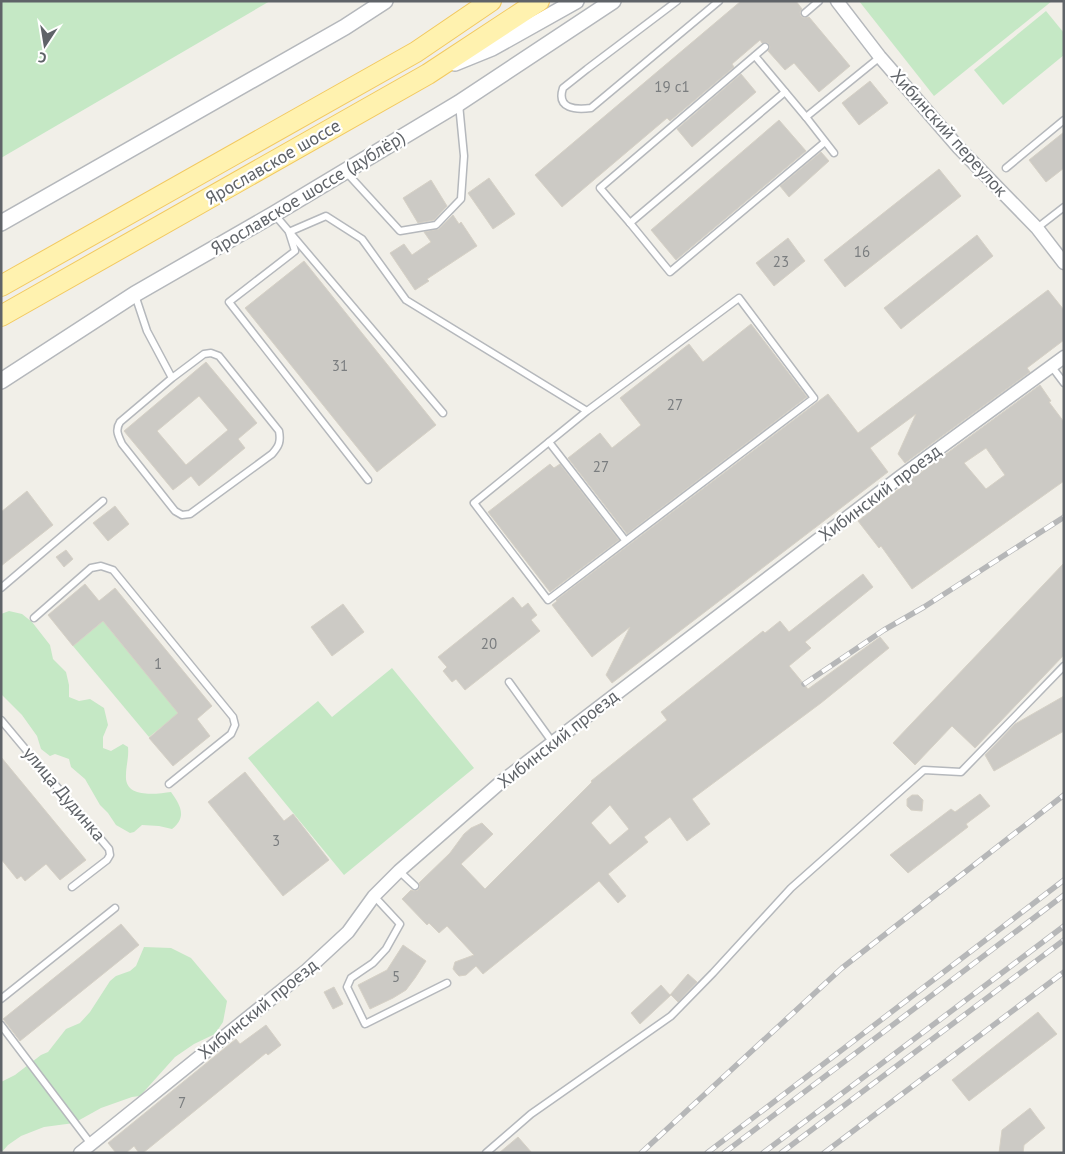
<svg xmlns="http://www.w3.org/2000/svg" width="1065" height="1154" viewBox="0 0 1065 1154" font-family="'PT Sans',sans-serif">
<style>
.green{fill:#c5e8c5}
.building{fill:#cccac5;stroke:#d6d1c6;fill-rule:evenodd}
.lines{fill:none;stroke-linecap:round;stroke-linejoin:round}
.service-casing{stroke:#b5b8bc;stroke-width:9}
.minor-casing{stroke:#b5b8bc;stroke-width:15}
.tertiary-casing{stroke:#b5b8bc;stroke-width:18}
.primary-casing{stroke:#f2c960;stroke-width:22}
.service{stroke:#fff;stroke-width:6}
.minor{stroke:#fff;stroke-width:12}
.tertiary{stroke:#fff;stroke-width:15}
.primary{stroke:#fff2af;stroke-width:20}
.rail-casing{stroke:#b6b7b8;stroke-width:5.5}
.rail{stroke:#fff;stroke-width:4;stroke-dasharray:11;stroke-linecap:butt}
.labels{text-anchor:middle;stroke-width:4.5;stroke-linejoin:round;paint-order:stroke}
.number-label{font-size:15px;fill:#7a7d7f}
.street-label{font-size:18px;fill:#5f6368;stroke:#fff}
</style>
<rect width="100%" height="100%" fill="#f1efe8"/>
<g class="green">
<polygon points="1,1 270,1 1,158"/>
<polygon points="859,1 1052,1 934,96"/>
<polygon points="1046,11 1064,33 1064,55 1003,105 974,70"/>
<path d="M9 611 22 614 32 622 50 645 53 659 66 672 69 685V697L79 701 90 699 104 708 108 725 103 737V748L111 751 123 744 128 747C129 757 126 766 126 775 124 799 156 794 171 792 181 806 187 817 172 829L159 826 142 825 134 832 130 833 116 825 108 813 100 805 85 779 71 767 69 759 55 754 50 756 41 749 37 736 22 715 1 694V614Z"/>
<polygon points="103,621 179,713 149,737 73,646"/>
<polygon points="392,668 474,768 344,875 248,758 318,701 332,717"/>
<polygon points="144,947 171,948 191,958 227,1001 223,1022 215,1034 194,1044 175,1057 140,1096 132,1097 101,1108 74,1123 44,1127 21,1136 8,1145 1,1153 1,1082 15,1075 41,1055 48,1052 66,1029 80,1023 90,1012 110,981 116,976 130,971 136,966"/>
</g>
<g class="building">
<polygon points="741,1 796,1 802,9 800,12 801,16 804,18 809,17 850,66 819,92 794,63 785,70 768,51 770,47 768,43 762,43 760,40 732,64 734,67 670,121 667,118 562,207 535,175"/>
<polygon points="741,74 756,92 692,147 677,129"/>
<polygon points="870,81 888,103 859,125 842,103"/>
<polygon points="779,120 806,151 676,260 651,230"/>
<polygon points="1064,132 1064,168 1046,182 1029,160"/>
<polygon points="821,152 829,161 789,197 780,186"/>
<polygon points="939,169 961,196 845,287 824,260"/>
<polygon points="489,178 515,214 493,229 468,193"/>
<polygon points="431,180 447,206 434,220 418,223 403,198"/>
<polygon points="453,215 459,224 461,222 477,246 427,279 429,281 415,290 390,253 404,244 412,255 431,242 424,232 439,229"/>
<polygon points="977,235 993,256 901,329 884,308"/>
<polygon points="788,238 805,261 774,286 756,263"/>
<polygon points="304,261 436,425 377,472 245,308"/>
<polygon points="1048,290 1064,310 1064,340 1027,368 1030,372 905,463 898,454 916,414 870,448 888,472 612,683 606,675 630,627 592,657 552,605 557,601 556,600 828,394 858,433"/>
<polygon points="751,324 807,397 627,534 568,458 600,433 612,448 641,425 620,398 689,344 703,362"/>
<path d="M206 362 257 423 238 439 245 448 199 486 191 476 173 490 124 431ZM199 396 228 430 186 465 157 431Z"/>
<path d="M1040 385 1051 401 1049 402 1064 422V481L912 589 881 546 879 548 858 521 905 484ZM986 448 1005 475 986 489 964 463Z"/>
<polygon points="550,464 554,468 560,464 619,540 550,592 488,512"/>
<polygon points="27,491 53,525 1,566 1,512"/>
<polygon points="115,506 129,524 108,541 93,523"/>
<polygon points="66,550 73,559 64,567 56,557"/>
<polygon points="1064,563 1064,655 975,748 952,726 915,765 893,743"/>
<path d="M863 574 873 587 805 642 811 648 789 666 808 689 880 637 889 648 821 703 692 799 710 824 687 841 670 817 644 837 648 842 608 874 626 896 618 903 599 881 483 974 476 966 466 975 459 976 457 974 453 969 455 962 474 955 447 926 439 933 429 923 427 925 402 899 411 890 414 891 418 890 420 887 419 883 450 853 464 834 471 828 482 823 493 834 461 864 485 889 592 782 591 781 667 720 661 712 763 631 765 633 780 621 789 632ZM610 805 629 829 610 845 591 823Z"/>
<polygon points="85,584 99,601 115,588 212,706 197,719 210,736 173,766 149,738 178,713 103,621 73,646 48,615"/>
<polygon points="513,597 522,608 528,603 537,615 531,620 540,631 465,690 456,679 452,682 443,671 447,667 438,657"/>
<polygon points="343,604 364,632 332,656 311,627"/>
<polygon points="1064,696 1064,731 994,771 985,755 1015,724"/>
<polygon points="1,757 86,860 60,880 46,864 25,881 21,876 17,879 1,859"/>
<polygon points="245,772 284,821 293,814 329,860 283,896 208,802"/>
<polygon points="980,794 990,806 966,824 968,827 908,873 890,855 951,809 955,812"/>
<polygon points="912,795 918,795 923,800 922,811 911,810 907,806 907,799"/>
<polygon points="121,924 139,945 20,1041 3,1019"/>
<polygon points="403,945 426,961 415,978 406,990 393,998 370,1009 358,985 387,970"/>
<polygon points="688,974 697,982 678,1002 671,995 640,1024 631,1013 661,985 670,995"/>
<polygon points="334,987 343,1004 333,1009 324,992"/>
<polygon points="1038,1012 1057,1034 969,1101 952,1080"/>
<polygon points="266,1025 281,1045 268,1055 266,1053 143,1153 139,1153 134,1146 126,1153 116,1153 108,1143 236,1039 240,1044"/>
<polygon points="1030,1108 1045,1128 1024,1145 1023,1153 999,1153 1002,1130"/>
<polygon points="518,1137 532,1153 499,1153"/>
</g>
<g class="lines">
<g class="service-casing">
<g id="service">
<path d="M677 1 587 69 563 88C556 109 576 110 591 108L719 1"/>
<polyline points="805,13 819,1"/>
<polyline points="755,56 806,117"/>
<polyline points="785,92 630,223 670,272 825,142"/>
<polyline points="834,153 806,117 880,57"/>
<polyline points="1006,168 1064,120"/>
<polyline points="346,172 400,231 436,225 461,199 464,156 459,104"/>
<polyline points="275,215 443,413"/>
<polyline points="630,223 600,188 765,47"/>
<polyline points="1037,228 1064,207"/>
<path d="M135 295 147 331 172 378 120 422C115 430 118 435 122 444L175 511 182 515 190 514 272 454C279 446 281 442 279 431L219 356 211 353 204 354 172 378"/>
<polyline points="1052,367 1064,383"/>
<polyline points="549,442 625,540"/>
<polyline points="368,480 229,302 295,251 289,232 326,216 362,239 406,300 587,411 474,503 548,600 814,398 739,298 587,411"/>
<polyline points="1,588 103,501"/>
<polyline points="34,618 91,568 101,566 113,570 233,717 235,725 231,734 169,784"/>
<polyline points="509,682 553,743"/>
<polyline points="1,720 109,849 110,855 107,860 72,887"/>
<polyline points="399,871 415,886"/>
<polyline points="374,896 400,924 386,949 373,963 351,978 347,987 365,1024 447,983"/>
<polyline points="1,999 115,908"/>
<polyline points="1,1025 91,1144"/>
<polyline points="486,1153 531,1114 671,1016 713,973 791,888 924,770 961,772 1064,666"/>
</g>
</g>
<g class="minor-casing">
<g id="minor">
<polyline points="837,1 880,57 959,148 1037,228 1064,263"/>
<polyline points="80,1153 307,970 348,932 374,896 399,871 501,782 900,477 1064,357"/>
</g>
</g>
<g class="tertiary-casing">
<g id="tertiary">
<polyline points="455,63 492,48 576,1"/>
<polyline points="1,223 345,27 385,1"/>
<polyline points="1,381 135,294 274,214 459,103 613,1"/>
</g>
</g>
<g class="primary-casing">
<g id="primary">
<polyline points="1,286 416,52 491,1"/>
<polyline points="1,316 428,74 539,1"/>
</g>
</g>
<use href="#service" class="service"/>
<use href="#minor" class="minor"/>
<use href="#tertiary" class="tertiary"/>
<use href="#primary" class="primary"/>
<g class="rail-casing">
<g id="rail">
<polyline points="804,684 884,630 924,607 1064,517"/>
<polyline points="641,1153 842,968 1064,795"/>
<polyline points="707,1153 1064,880"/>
<polyline points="724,1153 1064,895"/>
<polyline points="763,1153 1064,926"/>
<polyline points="781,1153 1064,940"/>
<polyline points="824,1153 1064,972"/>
</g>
</g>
<use href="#rail" class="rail"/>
</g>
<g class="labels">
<g class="number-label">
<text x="672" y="92">19 с1</text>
<text x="862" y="257">16</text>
<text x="781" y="267">23</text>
<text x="340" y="371">31</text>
<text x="675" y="410">27</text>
<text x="601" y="472">27</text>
<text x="489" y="649">20</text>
<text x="158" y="669">1</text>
<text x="276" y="846">3</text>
<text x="396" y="982">5</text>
<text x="182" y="1108">7</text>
</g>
<g class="street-label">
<text transform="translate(949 133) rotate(48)" y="6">Хибинский переулок</text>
<text transform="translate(273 162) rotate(-30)" y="6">Ярославское шоссе</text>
<text transform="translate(308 193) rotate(-31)" y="6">Ярославское шоссе (дублёр)</text>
<text transform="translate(880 493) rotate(-37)" y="6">Хибинский проезд</text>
<text transform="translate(558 739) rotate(-38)" y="6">Хибинский проезд</text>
<text transform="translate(64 794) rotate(50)" y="6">улица Дудинка</text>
<text transform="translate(258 1009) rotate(-39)" y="6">Хибинский проезд</text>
</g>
</g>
<rect width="1065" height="1154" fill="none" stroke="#5f6368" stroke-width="5"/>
<g transform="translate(45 45) rotate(192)" stroke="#ffffff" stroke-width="4" paint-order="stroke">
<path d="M0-4L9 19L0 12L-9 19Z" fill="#5f6368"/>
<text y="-8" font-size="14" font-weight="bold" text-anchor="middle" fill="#5f6368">С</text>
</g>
</svg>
